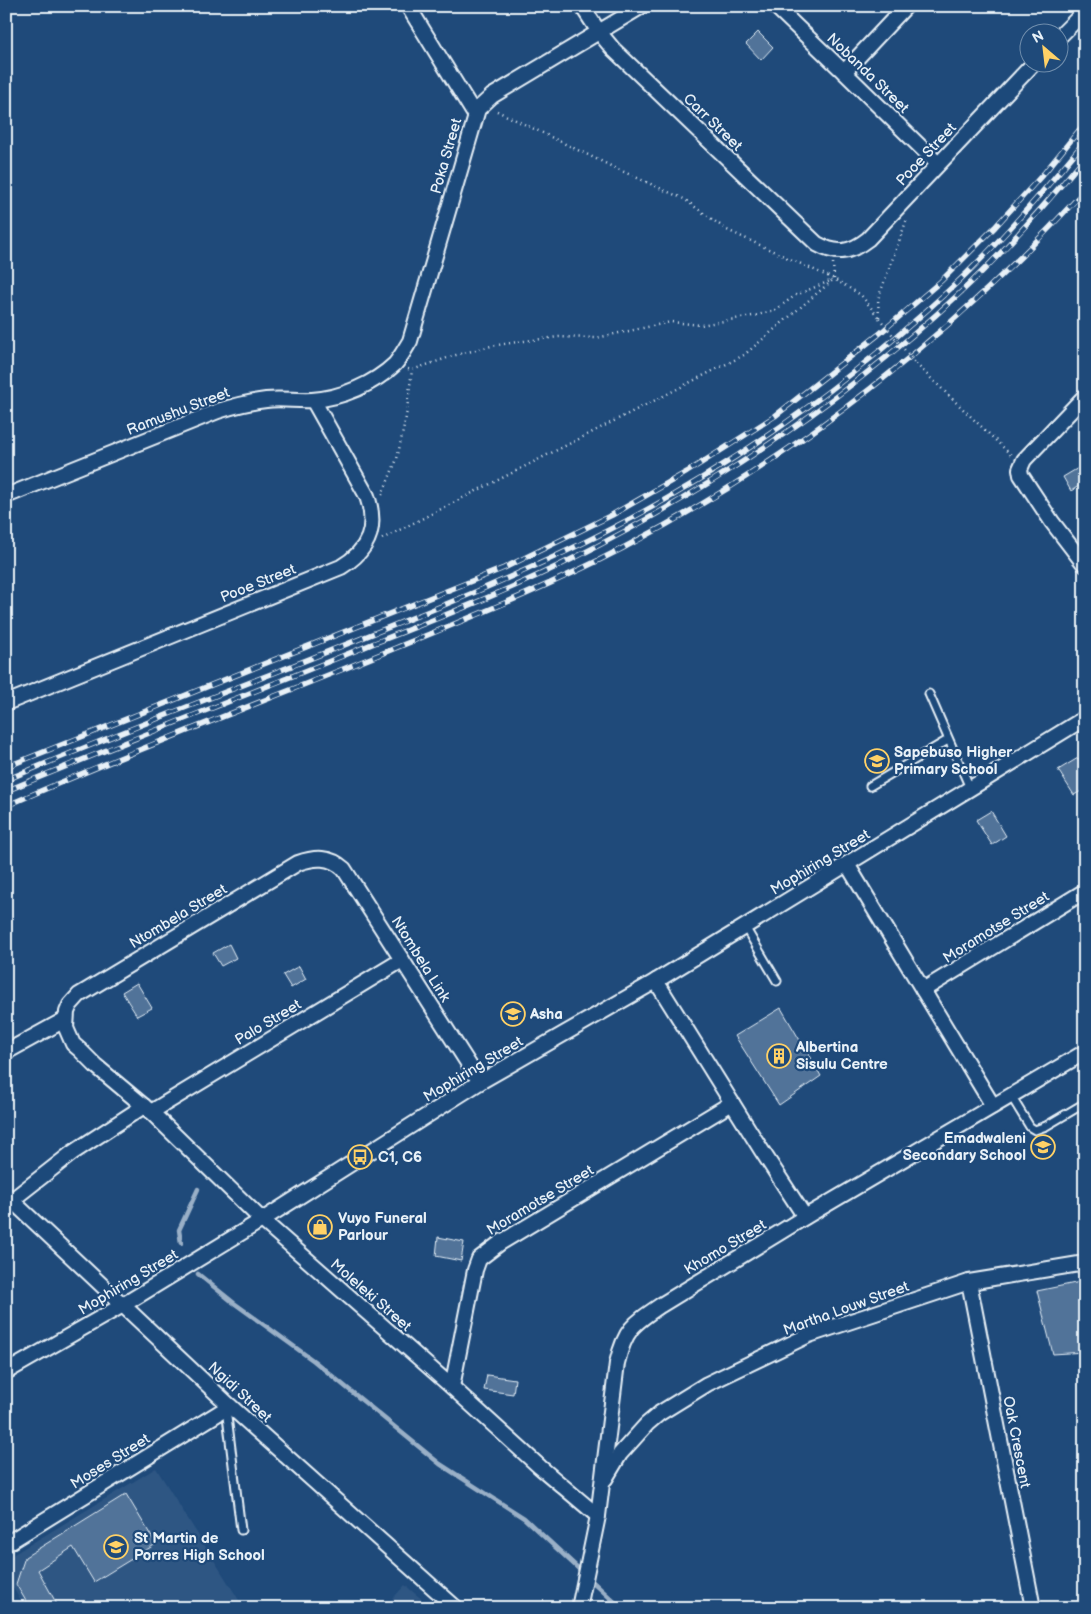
<svg xmlns="http://www.w3.org/2000/svg" width="1091" height="1614" viewBox="0 0 1091 1614" font-family="'Balsamiq Sans',sans-serif">
<style>
.built{fill:#2e5683}
.lines{fill:none;stroke-linecap:round;stroke-linejoin:round}
.stream{stroke:#9ab0c7;stroke-width:4.5}
.building{fill:#517399;stroke:#e8f1f8}
.lane-casing{stroke:#e8f1f8;stroke-width:11}
.street-casing{stroke:#e8f1f8;stroke-width:18}
.path{stroke:#e8f1f8;stroke-width:2.5;stroke-dasharray:1 4;stroke-linecap:butt}
.lane{stroke:#1f4a7a;stroke-width:7}
.street{stroke:#1f4a7a;stroke-width:14}
.rail-casing{stroke:#e8f1f8;stroke-width:5.5}
.rail{stroke:#1f4a7a;stroke-width:4;stroke-dasharray:11;stroke-linecap:butt}
.path-bridge{stroke:#e8f1f8;stroke-width:2.5;stroke-dasharray:1 4;stroke-linecap:butt}
.labels{text-anchor:middle;stroke-width:4.5;stroke-linejoin:round;paint-order:stroke}
.street-label{font-size:15px;fill:#e8f1f8;stroke:#1f4a7a}
.poi-label{font-size:15px;font-weight:bold;fill:#e8f1f8;stroke:#1f4a7a;text-anchor:start}
</style>
<rect width="100%" height="100%" fill="#1f4a7a"/>
<filter id="ink" filterUnits="userSpaceOnUse"><feTurbulence type="fractalNoise" baseFrequency=".02" numOctaves="2"/><feDisplacementMap in="SourceGraphic" scale="10" xChannelSelector="R" yChannelSelector="G"/><feConvolveMatrix kernelMatrix="1 2 1 2 8 2 1 2 1" color-interpolation-filters="sRGB"/></filter>
<g filter="url(#ink)">
<g class="built">
<polygon points="156,1468 244,1608 25,1608 6,1576 6,1559"/>
<polygon points="405,1585 432,1608 384,1608"/>
</g>
<g class="lines">
<g class="stream">
<polyline points="181,1243 179,1230 198,1189"/>
<polyline points="198,1274 234,1303 314,1361 440,1464 524,1518 621,1608"/>
</g>
</g>
<g class="building">
<polygon points="758,32 773,47 761,60 746,44"/>
<polygon points="1085,464 1085,482 1071,491 1063,477"/>
<polygon points="1078,758 1085,768 1085,789 1074,795 1058,770"/>
<polygon points="991,811 1006,836 992,845 976,820"/>
<polygon points="229,944 236,958 221,966 213,953"/>
<polygon points="299,966 306,979 291,988 283,975"/>
<polygon points="137,983 152,1008 137,1016 122,992"/>
<polygon points="781,1008 821,1076 779,1105 735,1036"/>
<polygon points="438,1237 464,1242 461,1261 436,1256"/>
<polygon points="1085,1281 1085,1352 1053,1354 1037,1291"/>
<polygon points="487,1375 515,1379 513,1394 484,1390"/>
<polygon points="126,1494 156,1544 94,1582 73,1547 38,1570 59,1608 30,1608 16,1584 25,1557"/>
</g>
<g class="lines">
<g class="lane-casing">
<g id="lane">
<polyline points="929,694 970,788"/>
<polyline points="870,786 948,740"/>
<polyline points="745,927 777,981"/>
<polyline points="1011,1096 1030,1127 1035,1130 1046,1126 1085,1103"/>
<polyline points="226,1408 241,1530"/>
</g>
</g>
<g class="street-casing">
<g id="street">
<polyline points="408,6 475,115"/>
<path d="M582 6 599 32 613 49 817 244C837 255 850 253 868 239L1035 62"/>
<polyline points="775,6 844,72 938,164"/>
<polyline points="1058,38 1085,11"/>
<polyline points="844,72 906,6"/>
<polyline points="1085,396 1024,460 1020,469 1021,475 1052,522 1085,565"/>
<path d="M6 496 218 411C234 406 249 402 266 400 281 398 297 401 312 400 342 398 374 384 395 364 401 357 405 349 410 341L478 109 492 96 642 6"/>
<path d="M6 703 341 567C369 550 378 528 367 496L313 400"/>
<polyline points="847,864 993,1106"/>
<polyline points="656,981 762,1151 805,1217"/>
<polyline points="923,990 1085,891"/>
<polyline points="6,1052 66,1019"/>
<path d="M480 1082 344 869C330 856 315 857 298 863L79 995 70 1005 67 1012 66 1028 73 1044 80 1050 96 1066 151 1112 262 1220 452 1387 540 1467 598 1516"/>
<polyline points="151,1112 402,960"/>
<polyline points="6,1195 230,1406 456,1608"/>
<polyline points="12,1200 72,1153 144,1106"/>
<polyline points="969,1282 1033,1608"/>
<polyline points="6,1372 123,1305 262,1220 480,1082 656,981 1085,718"/>
<polyline points="452,1387 475,1270 479,1259 500,1243 732,1103"/>
<polyline points="605,1479 620,1454 647,1424 660,1413 707,1384 809,1335 969,1282 1085,1263"/>
<polyline points="6,1544 230,1406"/>
<path d="M579 1608 598 1516 617 1363C625 1329 633 1324 661 1305L805 1217 1085 1052"/>
</g>
</g>
<g class="path">
<polyline points="497,111 613,167 684,199 727,230 834,279 861,295 879,318"/>
<polyline points="833,263 834,279"/>
<polyline points="879,317 878,299 907,219"/>
<polyline points="916,364 1011,455"/>
<polyline points="408,369 412,370 456,355 491,346 524,341 559,337 596,338 671,322 701,325 758,315 775,310 796,295 830,281"/>
<polyline points="382,495 397,459 406,417 412,370"/>
<polyline points="382,539 744,355 834,279"/>
</g>
<use href="#lane" class="lane"/>
<use href="#street" class="street"/>
<g class="rail-casing">
<g id="rail">
<polyline points="6,767 504,568 612,515 687,472 775,416 878,335 941,281 995,227 1045,172 1085,123"/>
<path d="M6 780C122 731 240 687 357 640 440 607 523 574 603 533 728 470 844 387 947 292 997 246 1042 193 1085 141"/>
<path d="M6 791C126 741 247 695 367 646 436 619 506 592 572 559 713 488 845 400 960 293 1005 251 1046 204 1085 157"/>
<path d="M6 806C135 749 268 700 398 647 474 616 550 586 623 548 796 458 954 334 1085 190"/>
</g>
</g>
<use href="#rail" class="rail"/>
<polyline class="path-bridge" points="879,318 916,364"/>
</g>
</g>
<defs>
<g id="school-ring" transform="scale(1.25)"><circle r="9.5" fill="#1f4a7a" stroke="#ffd166" stroke-width="1.5"/><path d="M0-5L7-2L0 1L-7-2ZM-4 1L0 2.5L4 1V4Q0 6-4 4Z" fill="#ffd166"/></g>
<g id="building-ring" transform="scale(1.25)"><circle r="9.5" fill="#1f4a7a" stroke="#ffd166" stroke-width="1.5"/><path d="M-4-6H4V6H1V3H-1V6H-4ZM-2.5-4.3h1.7v1.8h-1.7ZM.8-4.3h1.7v1.8H.8ZM-2.5-1h1.7V.8h-1.7ZM.8-1h1.7V.8H.8Z" fill="#ffd166"/></g>
<g id="bus-ring" transform="scale(1.25)"><circle r="9.5" fill="#1f4a7a" stroke="#ffd166" stroke-width="1.5"/><path d="M-5-6H5V4H4V6H2V4H-2V6H-4V4H-5ZM-3.5-4V0h7V-4ZM-3.5 1.2v1.5H-2V1.2ZM2 1.2v1.5H3.5V1.2Z" fill="#ffd166"/></g>
<g id="shop-ring" transform="scale(1.25)"><circle r="9.5" fill="#1f4a7a" stroke="#ffd166" stroke-width="1.5"/><path d="M-5-2.5h2.3a2.7 3.5 0 0 1 5.4 0H5L5.5 6h-11ZM-1.5-2.5h3a1.5 2.3 0 0 0-3 0Z" fill="#ffd166"/></g>
</defs>
<g fill-rule="evenodd">
<use href="#school-ring" x="877" y="761"/>
<use href="#school-ring" x="513" y="1014"/>
<use href="#building-ring" x="779" y="1056"/>
<use href="#school-ring" x="1043" y="1147"/>
<use href="#bus-ring" x="360" y="1157"/>
<use href="#shop-ring" x="320" y="1227"/>
<use href="#school-ring" x="116" y="1547"/>
</g>
<g class="labels">
<g class="street-label">
<text transform="translate(868 73) rotate(44)" y="5">Nobanda Street</text>
<text transform="translate(713 122) rotate(44)" y="5">Carr Street</text>
<text transform="translate(926 154) rotate(-47)" y="5">Pooe Street</text>
<text transform="translate(446 156) rotate(-74)" y="5">Poka Street</text>
<text transform="translate(178 411) rotate(-21)" y="5">Ramushu Street</text>
<text transform="translate(258 583) rotate(-22)" y="5">Pooe Street</text>
<text transform="translate(820 862) rotate(-31)" y="5">Mophiring Street</text>
<text transform="translate(178 916) rotate(-31)" y="5">Ntombela Street</text>
<text transform="translate(996 927) rotate(-32)" y="5">Moramotse Street</text>
<text transform="translate(421 959) rotate(58)" y="5">Ntombela Link</text>
<text transform="translate(268 1022) rotate(-31)" y="5">Palo Street</text>
<text transform="translate(473 1069) rotate(-31)" y="5">Mophiring Street</text>
<text transform="translate(540 1200) rotate(-31)" y="5">Moramotse Street</text>
<text transform="translate(725 1247) rotate(-31)" y="5">Khomo Street</text>
<text transform="translate(128 1282) rotate(-31)" y="5">Mophiring Street</text>
<text transform="translate(371 1295) rotate(41)" y="5">Moleleki Street</text>
<text transform="translate(846 1308) rotate(-20)" y="5">Martha Louw Street</text>
<text transform="translate(240 1392) rotate(43)" y="5">Ngidi Street</text>
<text transform="translate(1017 1442) rotate(79)" y="5">Oak Crescent</text>
<text transform="translate(110 1461) rotate(-32)" y="5">Moses Street</text>
</g>
<g class="poi-label">
<text x="894" y="757">Sapebuso Higher<tspan x="894" dy="17">Primary School</tspan></text>
<text x="530" y="1019">Asha</text>
<text x="796" y="1052">Albertina<tspan x="796" dy="17">Sisulu Centre</tspan></text>
<text x="1026" y="1143" text-anchor="end">Emadwaleni<tspan x="1026" dy="17">Secondary School</tspan></text>
<text x="378" y="1162">C1, C6</text>
<text x="338" y="1223">Vuyo Funeral<tspan x="338" dy="17">Parlour</tspan></text>
<text x="134" y="1543">St Martin de<tspan x="134" dy="17">Porres High School</tspan></text>
</g>
</g>
<rect width="1091" height="1614" fill="none" stroke="#1f4a7a" stroke-width="25"/>
<rect x="12" y="12" width="1066" height="1589" fill="none" stroke="#e8f1f8" stroke-width="2" filter="url(#ink)"/>
<g transform="translate(1044 48) rotate(332)"><circle r="24" fill="#1f4a7a" stroke="#6f8dac"/>
<path d="M0-4L9 19L0 12L-9 19Z" fill="#ffd166"/>
<text y="-8" font-size="14" font-weight="bold" text-anchor="middle" fill="#e8f1f8">N</text>
</g>
</svg>
